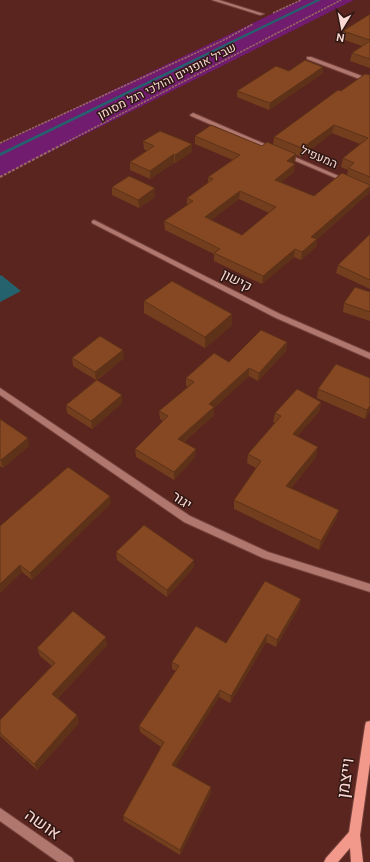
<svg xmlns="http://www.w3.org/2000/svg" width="370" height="862" viewBox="0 0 370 862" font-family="'DM Sans',Heebo,sans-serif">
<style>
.green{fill:#711c6f}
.water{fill:#24636d}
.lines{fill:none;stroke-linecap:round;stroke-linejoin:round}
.stream{fill:#24636d;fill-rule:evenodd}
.street-casing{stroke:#74423b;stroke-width:2}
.secondary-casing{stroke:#74423b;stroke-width:2}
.path-far1{stroke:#986a63;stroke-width:1.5;stroke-dasharray:2.5 1;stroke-linecap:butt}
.path{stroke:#986a63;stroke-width:2;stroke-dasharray:3 1.5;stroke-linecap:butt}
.street{fill:#af776e;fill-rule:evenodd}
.secondary{fill:#f2998b;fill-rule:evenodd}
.wall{fill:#723e1e;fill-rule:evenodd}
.shaded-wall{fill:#5d3218}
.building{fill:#854823;stroke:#5d3218;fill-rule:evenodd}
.labels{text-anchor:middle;stroke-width:3;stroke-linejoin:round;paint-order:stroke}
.far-street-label{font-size:12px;fill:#fbd8d2;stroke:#2f1714}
.street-label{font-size:14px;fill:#fbd8d2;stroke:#2f1714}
.near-street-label{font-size:17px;fill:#fbd8d2;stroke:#2f1714}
</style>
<rect width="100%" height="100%" fill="#5a251e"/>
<polygon class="green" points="301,0 354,0 0,177 0,144"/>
<polygon class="water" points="1,275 21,291 0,302 0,276"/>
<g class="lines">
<polygon class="stream" points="316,0 321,0 0,156 0,153"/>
<g class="street-casing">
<g id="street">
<polygon points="212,0 219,0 264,14 260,15"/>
<polygon points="307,57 311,57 370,79 370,83 307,59"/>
<polygon points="193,113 274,148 275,149 270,150 191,116 190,115"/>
<polygon points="284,154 288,154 350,181 349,182 345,182 284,156"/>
<polygon points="94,220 280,314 370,353 370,359 276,318 92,223 92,221"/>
<polygon points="0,388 190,516 268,552 370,584 370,592 263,558 184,522 0,395"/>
<polygon points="0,808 72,858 74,862 58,862 0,821"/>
</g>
</g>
<g class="secondary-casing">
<polygon id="secondary" points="370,721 370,763 360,835 363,862 351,862 350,848 338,862 324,862 326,858 349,832 365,726 366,722"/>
</g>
<g class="path-far1">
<polyline points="273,13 301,0"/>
<polyline points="0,143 222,41 253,24"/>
<polyline points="63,144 341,0"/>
</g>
<polyline class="path" points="0,177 65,143"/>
<use href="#street" class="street"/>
<use href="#secondary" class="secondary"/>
</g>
<g class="wall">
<polygon points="370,14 370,68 350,61 352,53 362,46 342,39 343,31"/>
<polygon points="289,71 323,73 269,110 237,97 237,91"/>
<path d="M370 75V187L369 193 317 239 316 247 301 260 294 257 262 284 214 261V254L165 230 164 221 187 205V198L208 183V177L233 160 195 144V136L262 146 273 144 274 137 341 91ZM332 133 360 144 343 158 341 167 348 170 347 175 314 196 281 182 294 172 293 163 295 162 296 155 301 157ZM239 199 269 213 242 235 211 220Z"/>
<polygon points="143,141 192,144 192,152 175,163 174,163 150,179 130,170 130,162 147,151 144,149"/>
<polygon points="112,187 155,197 139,208 112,195"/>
<polygon points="370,234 370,289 336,273 338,265"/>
<polygon points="370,292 370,321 343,312 344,303"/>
<polygon points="144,301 232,325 205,348 144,313"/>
<polygon points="287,342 286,351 258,381 249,376 214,408 214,415 184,442 195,457 174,480 136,457 135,449 163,421 160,419 159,411 188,387 186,386 186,378 229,362"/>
<polygon points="72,358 124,358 97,380 122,403 92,429 67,413 66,405 96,380 73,366"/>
<polygon points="318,389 370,411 365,419 317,398"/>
<polygon points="321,402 319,412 297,436 316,457 291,488 339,510 336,519 319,550 234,509 234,500 256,468 247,463 248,454 275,423 273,422 275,413"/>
<polygon points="0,419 29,446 3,468 0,466"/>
<polygon points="111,503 32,580 22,572 0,593 0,526"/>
<polygon points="116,552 194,567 167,597 117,560"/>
<polygon points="301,599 299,607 276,647 266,642 230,703 219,697 175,766 211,787 211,793 180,855 124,821 123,816 161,747 140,732 139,726 176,671 172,669 172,662 226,643"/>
<polygon points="107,645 58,698 77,715 79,723 37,770 0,736 0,720 52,666 40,656 37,648"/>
</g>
<g class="shaded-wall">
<polygon points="323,67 323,73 269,110 270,103"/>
<polygon points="334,125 332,133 301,157 302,148"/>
<polygon points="192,144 192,152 175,163 175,155"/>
<polygon points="174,154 174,163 150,179 150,171"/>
<polygon points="296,154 295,162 286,169 287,161"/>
<polygon points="295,164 294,172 274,188 275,180"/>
<polygon points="370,186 369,193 310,245 311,237"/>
<polygon points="155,188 155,197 139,208 138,200"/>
<polygon points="240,191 239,199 205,225 205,217"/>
<polygon points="317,239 316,247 301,260 302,252"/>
<polygon points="295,249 294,257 262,284 263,276"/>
<polygon points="232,314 232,325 205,348 205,337"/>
<polygon points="287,342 286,351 258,381 259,373"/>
<polygon points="123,350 124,358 96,380 95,372"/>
<polygon points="249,368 249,376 214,408 214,415 178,447 178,439 209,404"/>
<polygon points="122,395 122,403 92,429 91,421"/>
<polygon points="321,402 319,412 291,443 293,434"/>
<polygon points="370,406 370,411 365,419 367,410"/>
<polygon points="28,438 29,446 3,468 1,460"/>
<polygon points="318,447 316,457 285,495 286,486"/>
<polygon points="196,449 195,457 174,480 174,472"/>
<polygon points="110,496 111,503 32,580 30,573"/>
<polygon points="339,510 336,519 319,550 321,541"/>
<polygon points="194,560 194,567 167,597 167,590"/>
<polygon points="20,565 22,572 0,593 0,584"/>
<polygon points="301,599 299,607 276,647 277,640"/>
<polygon points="267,634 266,642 230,703 231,696"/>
<polygon points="106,637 107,645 55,701 52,694"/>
<polygon points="220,690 219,697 173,771 172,765"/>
<polygon points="77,715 79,723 37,770 34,764"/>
<polygon points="211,787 211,793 180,855 180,850"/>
</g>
<g class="building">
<polygon points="370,14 370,40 343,31"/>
<polygon points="370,41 370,59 352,53"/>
<polygon points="305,60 323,67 270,103 237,91 276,66 289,71"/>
<polygon points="365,74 370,75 370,177 348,168 354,163 343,158 368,138 334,125 302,148 274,137 338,90 341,91"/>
<path d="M211 125 262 146 267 142 296 154 287 161 295 164 275 180 314 196 342 173 370 185V186L311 237 317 239 302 252 295 249 263 276 214 253 220 249 164 221 193 201 187 198 213 179 208 177 240 155 195 136ZM240 191 276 207 242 235 205 217Z"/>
<polygon points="160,131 192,144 175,155 174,154 150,171 130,162 154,146 143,141"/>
<polygon points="129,176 155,188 138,200 112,187"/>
<polygon points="370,234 370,280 338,265"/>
<polygon points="172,281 232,314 205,337 144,301"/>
<polygon points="355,287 370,292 370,312 344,303"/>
<polygon points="261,330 287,342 259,373 249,368 209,404 214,407 178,439 196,449 174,472 135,449 168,416 159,411 194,382 186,378 214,353 229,362"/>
<polygon points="100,336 123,350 95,372 72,358"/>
<polygon points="336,364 370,378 370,406 367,410 318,389"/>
<polygon points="97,380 122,395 91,421 66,405"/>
<polygon points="297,389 321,402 293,434 318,447 286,486 339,510 321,541 234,500 261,461 248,454 281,416 275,413"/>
<polygon points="0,419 28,438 1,460 0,460"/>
<polygon points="68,467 110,496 30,573 20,565 0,584 0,526"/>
<polygon points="144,525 194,560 167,590 116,552"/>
<polygon points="265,581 301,599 277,640 267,634 231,696 220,690 172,765 211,787 180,850 123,816 164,742 139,726 179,666 172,662 196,626 226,643"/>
<polygon points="73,611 106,637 52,694 77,715 34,764 0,733 0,720 55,663 37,648"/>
</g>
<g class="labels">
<g class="far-street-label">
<text transform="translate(167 81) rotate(-27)" y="4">שביל אופניים והולכי רגל מסומן</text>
<text transform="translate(319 157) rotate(23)" y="4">המעפיל</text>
</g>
<g class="street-label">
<text transform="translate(237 280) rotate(27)" y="5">קישון</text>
<text transform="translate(182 500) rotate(34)" y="5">יגור</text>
</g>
<g class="near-street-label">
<text transform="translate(345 778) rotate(-82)" y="6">וייצמן</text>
<text transform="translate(43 824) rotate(35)" y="6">אושה</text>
</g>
</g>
<g transform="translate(342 28) rotate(190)" stroke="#2f1714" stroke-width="3" paint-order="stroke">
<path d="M0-3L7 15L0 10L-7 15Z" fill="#fbd8d2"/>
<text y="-6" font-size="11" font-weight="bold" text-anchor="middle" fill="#fbd8d2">N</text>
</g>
</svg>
